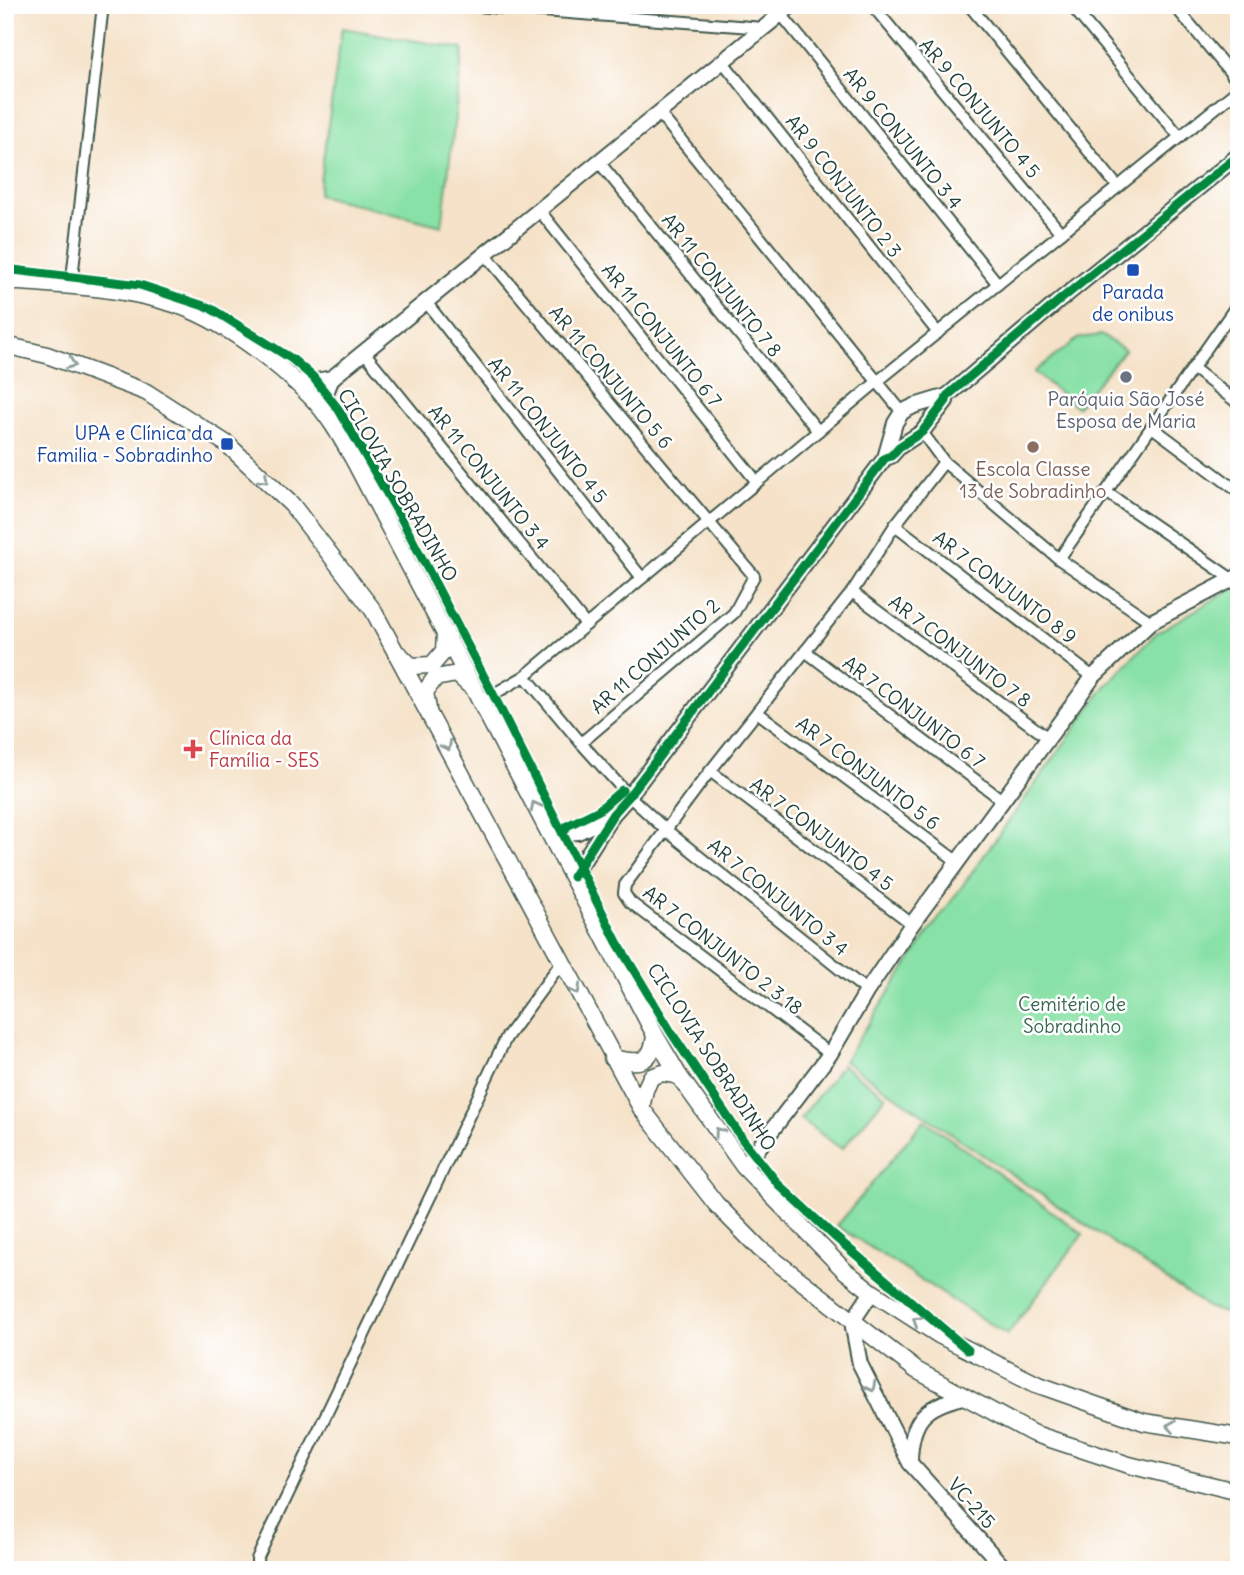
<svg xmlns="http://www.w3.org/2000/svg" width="1244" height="1575" viewBox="0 0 1244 1575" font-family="Delius,sans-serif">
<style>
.green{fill:#88e1a6;stroke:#548f6d;stroke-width:2}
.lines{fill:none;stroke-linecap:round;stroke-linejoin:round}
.minor-casing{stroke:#3f564a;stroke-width:14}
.tertiary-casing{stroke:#3f564a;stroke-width:18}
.secondary-casing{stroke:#3f564a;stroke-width:19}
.minor{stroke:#fff;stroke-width:10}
.tertiary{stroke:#fff;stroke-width:14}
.secondary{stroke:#fff;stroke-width:16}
.cycleway-casing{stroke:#fff;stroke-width:13}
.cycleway{stroke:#00873e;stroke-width:9}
.oneway{stroke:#8f9e9a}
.transit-dot{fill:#1a4fb4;stroke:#fff;stroke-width:2.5}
.worship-dot{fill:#6b7280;stroke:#fff;stroke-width:2.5}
.education-dot{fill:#8d6e63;stroke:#fff;stroke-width:2.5}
.health-dot{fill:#e0444e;stroke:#fff;stroke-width:2.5}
.labels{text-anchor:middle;stroke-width:5;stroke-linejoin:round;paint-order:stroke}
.street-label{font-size:19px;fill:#1f3d34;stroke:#fff}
.transit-label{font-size:19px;fill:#164399;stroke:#fff}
.worship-label{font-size:19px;fill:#5b616d;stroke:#fff}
.education-label{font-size:19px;fill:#785e54;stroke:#fff}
.health-label{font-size:19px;fill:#be3a42;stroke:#fff;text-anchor:start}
.park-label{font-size:19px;fill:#396650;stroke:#fff}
</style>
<rect width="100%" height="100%" fill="#fff"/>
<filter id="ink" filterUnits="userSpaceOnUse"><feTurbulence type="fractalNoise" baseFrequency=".0143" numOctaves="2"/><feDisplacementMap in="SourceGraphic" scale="14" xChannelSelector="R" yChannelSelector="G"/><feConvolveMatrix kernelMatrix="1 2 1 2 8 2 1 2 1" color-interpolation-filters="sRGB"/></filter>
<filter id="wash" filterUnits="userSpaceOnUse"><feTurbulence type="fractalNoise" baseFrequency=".00686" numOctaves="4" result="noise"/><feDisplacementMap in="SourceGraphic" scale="28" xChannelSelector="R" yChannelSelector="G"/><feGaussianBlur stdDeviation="1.57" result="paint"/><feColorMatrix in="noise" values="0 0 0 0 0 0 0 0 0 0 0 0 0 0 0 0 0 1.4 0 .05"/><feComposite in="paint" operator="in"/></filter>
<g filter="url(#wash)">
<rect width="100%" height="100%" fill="#f5e2c8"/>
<g class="green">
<polygon points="342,28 463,49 442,226 318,195"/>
<polygon points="1101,335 1125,350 1077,407 1034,372 1079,338"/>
<polygon points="1239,585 1239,1318 1209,1308 844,1061 925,938 1104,688 1156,633"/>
<polygon points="842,1065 886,1096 842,1149 800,1119"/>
<polygon points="924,1120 1083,1234 1007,1335 837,1226"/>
</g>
</g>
<g filter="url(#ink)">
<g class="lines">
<g class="minor-casing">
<g id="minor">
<polyline points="464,5 764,28"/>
<polyline points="872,5 1061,233"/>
<polyline points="969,5 1118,187"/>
<polyline points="1071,5 1180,137"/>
<polyline points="1174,5 1239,83"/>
<polyline points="781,14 998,284"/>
<polyline points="723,62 938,333"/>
<polyline points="659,113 902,412"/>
<polyline points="599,162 818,431"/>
<polyline points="539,210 757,482"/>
<polyline points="485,254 754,576 734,613 581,743 525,676"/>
<polyline points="71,287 103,5"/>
<polyline points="426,302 642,578"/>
<polyline points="364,352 586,625"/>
<polyline points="1194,369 1239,404"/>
<polyline points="1152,427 1239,492"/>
<polyline points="922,432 944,462 1059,559 1151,622"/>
<polyline points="1106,492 1232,579"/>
<polyline points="895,525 1093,677"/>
<polyline points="1059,559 1239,302"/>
<polyline points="852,592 1048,738"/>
<polyline points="805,651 1002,800"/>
<polyline points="480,702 525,676 878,381 1239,89"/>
<polyline points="757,712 958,862"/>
<polyline points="581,743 629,796 666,830 867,991"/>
<polyline points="710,771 912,924"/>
<polyline points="830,1054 630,902 624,893 625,885 700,784 852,592 895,525 944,462"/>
<polyline points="257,1570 257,1559 506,1038 561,963"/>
</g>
</g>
<g class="tertiary-casing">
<g id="tertiary">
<polyline points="294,382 316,381 332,378 792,5"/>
<polyline points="325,414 326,393 332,378"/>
<polyline points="885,458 895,423 902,412 914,406 947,396"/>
<polyline points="550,834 578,832 612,815"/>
<polyline points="573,877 613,814 629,796 885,458 891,456 899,447 922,432 946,401 947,396 1060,300 1239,155"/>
<polyline points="744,1167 830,1054 867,991 912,924 1093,677 1151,622 1239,576"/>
<polyline points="872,1292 852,1322 860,1364 910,1463 1006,1570"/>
<path d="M910 1461C911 1420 924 1406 963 1397"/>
</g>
</g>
<g class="secondary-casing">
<g id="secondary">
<path d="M5 281C61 285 121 287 174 304 221 319 276 361 310 396 329 415 342 439 355 462L655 1035 679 1076 744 1167 844 1270 872 1292 939 1335 1036 1384 1144 1422 1239 1437"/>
<polyline points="5,345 47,355 146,392 227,444 292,505 373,610 641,1108 716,1204 760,1249 916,1370 1032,1433 1129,1465 1239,1492"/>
<polyline points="400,655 411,666 432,665 444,651 445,633"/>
<polyline points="428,709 425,692 435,678 457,674 469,685"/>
<path d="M612 1058C638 1064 652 1065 655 1035"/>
<polyline points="641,1108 645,1090 651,1077 663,1073 679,1076"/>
</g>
</g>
<use href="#minor" class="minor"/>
<use href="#tertiary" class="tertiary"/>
<use href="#secondary" class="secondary"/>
<g class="cycleway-casing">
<g id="cycleway">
<polyline points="5,269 140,285 210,308 292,359 313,377 339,410 401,518 493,694 563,834 567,826 599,810 622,790"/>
<polyline points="563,834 617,942 671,1032 743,1140 779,1185 834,1236 968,1350"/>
<polyline points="573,877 613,814 629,796 885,458 891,456 899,447 922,432 946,401 947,396 1060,300 1239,155"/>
</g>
</g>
<use href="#cycleway" class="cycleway"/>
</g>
<defs><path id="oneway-chevron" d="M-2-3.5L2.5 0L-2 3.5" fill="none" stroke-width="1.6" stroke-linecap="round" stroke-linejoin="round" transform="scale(1.75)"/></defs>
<g class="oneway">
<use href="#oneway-chevron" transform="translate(71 364) rotate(21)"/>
<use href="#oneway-chevron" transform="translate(264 479) rotate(43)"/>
<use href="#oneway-chevron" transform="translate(447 746) rotate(62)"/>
<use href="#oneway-chevron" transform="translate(535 806) rotate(-118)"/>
<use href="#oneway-chevron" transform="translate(576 990) rotate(61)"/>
<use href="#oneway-chevron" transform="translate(719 1132) rotate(-125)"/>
<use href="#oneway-chevron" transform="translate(917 1321) rotate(-147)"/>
<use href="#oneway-chevron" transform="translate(871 1387) rotate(63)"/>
<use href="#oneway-chevron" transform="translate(1171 1426) rotate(-171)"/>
</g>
</g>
<g class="transit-dot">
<rect x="1126" y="263" width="14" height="14" rx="3.5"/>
<rect x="220" y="437" width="14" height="14" rx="3.5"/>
</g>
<circle class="worship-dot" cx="1126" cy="377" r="7"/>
<circle class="education-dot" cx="1033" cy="447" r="7"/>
<path class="health-dot" d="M189.5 738.5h7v7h7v7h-7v7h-7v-7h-7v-7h7z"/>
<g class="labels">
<g class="street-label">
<text transform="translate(980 108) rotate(50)" y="7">AR 9 CONJUNTO 4 5</text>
<text transform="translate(903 138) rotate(51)" y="7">AR 9 CONJUNTO 3 4</text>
<text transform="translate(844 186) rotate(52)" y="7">AR 9 CONJUNTO 2 3</text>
<text transform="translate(722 285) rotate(51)" y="7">AR 11 CONJUNTO 7 8</text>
<text transform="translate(662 335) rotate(51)" y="7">AR 11 CONJUNTO 6 7</text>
<text transform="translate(611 377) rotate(50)" y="7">AR 11 CONJUNTO 5 6</text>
<text transform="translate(548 430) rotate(52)" y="7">AR 11 CONJUNTO 4 5</text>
<text transform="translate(489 477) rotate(51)" y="7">AR 11 CONJUNTO 3 4</text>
<text transform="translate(398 485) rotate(60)" y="7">CICLOVIA SOBRADINHO</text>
<text transform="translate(1005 587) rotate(37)" y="7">AR 7 CONJUNTO 8 9</text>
<text transform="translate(960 651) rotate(37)" y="7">AR 7 CONJUNTO 7 8</text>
<text transform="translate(655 656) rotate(-41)" y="7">AR 11 CONJUNTO 2</text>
<text transform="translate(914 712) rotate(37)" y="7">AR 7 CONJUNTO 6 7</text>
<text transform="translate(868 773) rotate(37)" y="7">AR 7 CONJUNTO 5 6</text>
<text transform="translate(822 834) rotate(37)" y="7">AR 7 CONJUNTO 4 5</text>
<text transform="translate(778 897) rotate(39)" y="7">AR 7 CONJUNTO 3 4</text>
<text transform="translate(723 950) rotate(38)" y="7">AR 7 CONJUNTO 2 3 18</text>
<text transform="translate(712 1057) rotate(57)" y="7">CICLOVIA SOBRADINHO</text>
<text transform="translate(972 1503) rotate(48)" y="7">VC-215</text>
</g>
<g class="transit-label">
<text x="1133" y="299">Parada<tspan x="1133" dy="22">de onibus</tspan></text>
<text x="213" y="440" text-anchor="end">UPA e Clínica da<tspan x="213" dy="22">Familia - Sobradinho</tspan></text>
</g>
<g class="worship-label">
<text x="1126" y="406">Paróquia São José<tspan x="1126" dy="22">Esposa de Maria</tspan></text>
</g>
<g class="education-label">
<text x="1033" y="476">Escola Classe<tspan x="1033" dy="22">13 de Sobradinho</tspan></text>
</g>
<g class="health-label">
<text x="209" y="745">Clínica da<tspan x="209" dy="22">Família - SES</tspan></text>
</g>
<g class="park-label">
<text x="1072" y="1011">Cemitério de<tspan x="1072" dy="22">Sobradinho</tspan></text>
</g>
</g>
<rect width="1244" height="1575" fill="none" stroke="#fff" stroke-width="28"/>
</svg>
